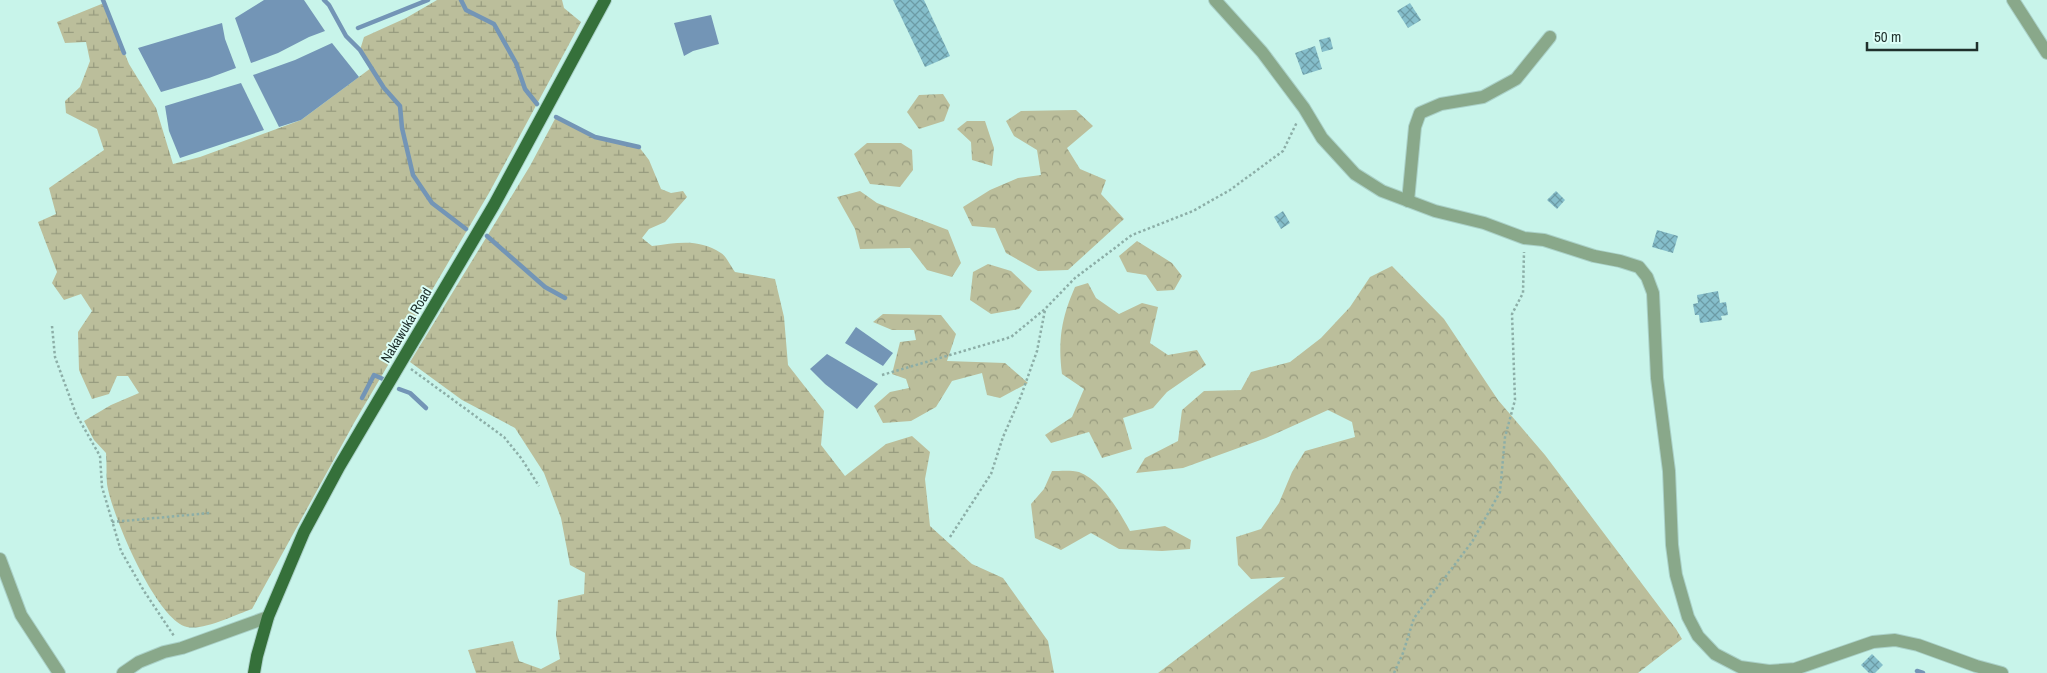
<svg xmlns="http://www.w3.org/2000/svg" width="2047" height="673" viewBox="0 0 2047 673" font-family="'Archivo Narrow',sans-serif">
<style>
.forest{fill:url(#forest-crowns)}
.wetland{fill:url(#wetland-marsh)}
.water{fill:#7395b6}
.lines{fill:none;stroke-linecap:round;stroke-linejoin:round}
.stream{stroke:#7395b6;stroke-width:4.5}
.building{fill:url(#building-cross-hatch)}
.minor-casing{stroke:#aad1c8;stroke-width:14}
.major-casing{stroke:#aad1c8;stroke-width:14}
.path{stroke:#8caea7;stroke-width:2.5;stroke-dasharray:2.5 2.5;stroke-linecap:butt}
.minor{stroke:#89a88a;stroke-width:12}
.major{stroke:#35703a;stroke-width:12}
.labels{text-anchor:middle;stroke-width:4;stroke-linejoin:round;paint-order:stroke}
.street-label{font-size:14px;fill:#1f302c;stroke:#dcfff7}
</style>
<defs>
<pattern id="forest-crowns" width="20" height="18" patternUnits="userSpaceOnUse" patternTransform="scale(1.25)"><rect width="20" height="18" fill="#bbbe9b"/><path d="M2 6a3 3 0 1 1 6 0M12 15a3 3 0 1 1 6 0" fill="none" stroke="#979b7f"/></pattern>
<pattern id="wetland-marsh" width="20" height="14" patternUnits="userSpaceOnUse" patternTransform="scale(1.25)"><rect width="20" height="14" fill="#bbbe9b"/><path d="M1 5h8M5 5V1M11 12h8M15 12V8" fill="none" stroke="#979b7f"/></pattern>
<pattern id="building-cross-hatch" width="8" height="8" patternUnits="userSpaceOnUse" patternTransform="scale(1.25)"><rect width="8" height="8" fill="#85becb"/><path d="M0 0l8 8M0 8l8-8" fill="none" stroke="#6c9ba5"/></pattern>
</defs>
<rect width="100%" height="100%" fill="#c8f4ea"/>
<g class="forest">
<polygon points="943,94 950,105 944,121 919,129 907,112 919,95"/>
<polygon points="1076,110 1093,126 1067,148 1080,169 1106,180 1101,194 1124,219 1068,270 1038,271 1006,253 995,228 972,226 963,207 990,190 1018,178 1041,175 1037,150 1014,136 1006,121 1021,111"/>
<polygon points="967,121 985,121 994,148 992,166 972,160 971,142 957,129"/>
<polygon points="867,143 901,143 912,150 913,170 900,187 870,184 854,154"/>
<polygon points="860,191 877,203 948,230 961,263 952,277 927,270 910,248 860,249 855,229 837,197"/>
<polygon points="1137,241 1172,263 1182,276 1174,290 1157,291 1146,275 1127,272 1119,256"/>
<polygon points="988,264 1011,271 1032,291 1019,309 991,314 970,300 973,272"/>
<polygon points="1392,266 1444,319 1498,400 1545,455 1676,629 1682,639 1638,673 1158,673 1285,577 1251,579 1238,565 1236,537 1261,529 1279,503 1292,472 1305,451 1355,437 1352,422 1328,410 1266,438 1183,468 1136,473 1145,458 1178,441 1182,410 1204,391 1241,390 1251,372 1290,362 1321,338 1350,307 1370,277"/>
<path d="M1088 283 1096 298 1119 314 1142 303 1158 307 1150 343 1168 355 1197 350 1206 365 1167 392 1153 408 1123 418 1132 449 1102 458 1089 432 1051 443 1045 435 1072 417 1084 389 1062 374C1058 340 1061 319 1075 287Z"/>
<polygon points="883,314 941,315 956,334 947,361 1005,363 1028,383 1000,398 987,395 982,373 952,381 936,407 911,421 883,423 874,406 890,392 909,388 906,379 892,374 900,342 916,340 914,330 892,330 873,322"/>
<path d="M1052 471C1060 471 1072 470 1079 472 1102 481 1119 511 1130 531L1165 526 1191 540 1190 549 1162 551 1119 549 1091 533 1061 550 1035 538 1031 504 1044 489Z"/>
</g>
<g class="wetland">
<path d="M437 0H562L564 8 581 22 489 193 354 423 252 609C237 614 203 631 187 627 156 620 111 513 107 484 106 474 107 463 106 453L94 440 84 421 111 405 139 393 128 376H117L109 394 92 399 79 370 78 332 92 311 81 294 64 300 52 283 57 272 38 222 56 214 49 188 104 150 97 129 66 113 65 101 80 87 90 61 86 42 65 43 57 22 104 3 129 64 156 108 173 164 200 157 301 120 371 68 360 50 364 37 406 18Z"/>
<path d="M556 117 595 137 639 147 649 160 661 189 671 193 683 191 687 197 665 222 649 229 642 238 652 246C677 243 698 238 721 253 727 257 731 267 735 272L775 279 784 317 788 365 824 411 821 445 845 476 886 444 912 436 930 452 925 479 930 526 972 564 1003 578 1048 641 1054 673H476L468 650 513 641 519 661 541 669 560 659 556 635 558 600 584 594 585 573 570 565 561 518 544 473 515 428 462 400 410 362 530 166Z"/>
</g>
<g class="water">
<polygon points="264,0 304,0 325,31 309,37 278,53 251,63 235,18"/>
<polygon points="711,15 719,44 693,51 684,56 674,23"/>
<polygon points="222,23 225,39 236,68 209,78 161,92 138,48"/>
<polygon points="332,43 359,77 301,120 279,127 253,75 295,60"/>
<polygon points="241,83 264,130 180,158 169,131 165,106"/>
<polygon points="856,327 893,353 883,366 845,343"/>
<polygon points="827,354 878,384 857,409 825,384 810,369"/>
</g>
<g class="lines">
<g class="stream">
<polyline points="103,0 124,53"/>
<polyline points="324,0 329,5 346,36 360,50 384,88 400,106 402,128 413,175 432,203 466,229"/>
<polyline points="461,0 466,10 494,24 516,63 525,89 537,104"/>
<polyline points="358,28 428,0"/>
<polyline points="556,117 595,137 639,147"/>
<polyline points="487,236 545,287 565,298"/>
<polyline points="399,389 410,393 426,408"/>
<polyline points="362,398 374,375 383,379"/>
<polyline points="1917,671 1923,673"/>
</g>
</g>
<g class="building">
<polygon points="893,0 924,0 950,56 925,67"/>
<polygon points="1410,3 1421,20 1408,28 1397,11"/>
<polygon points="1330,37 1333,49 1322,52 1319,40"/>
<polygon points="1315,46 1322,69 1303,75 1295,53"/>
<polygon points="1556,191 1565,200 1557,209 1547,200"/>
<polygon points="1283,211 1290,223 1281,229 1274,217"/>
<polygon points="1657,230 1678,236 1673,253 1652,247"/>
<polygon points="1718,291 1720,303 1726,302 1728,315 1721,316 1722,320 1700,323 1699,315 1695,315 1693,304 1698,303 1697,295"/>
<polygon points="1872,654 1883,665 1875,673 1869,673 1861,665"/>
</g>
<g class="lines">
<g class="minor-casing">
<g id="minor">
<polyline points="1215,0 1262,52 1304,108 1322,138 1355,174 1382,191 1435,211 1484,223 1524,238 1544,240 1594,256 1620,261 1639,267 1647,277 1653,293 1657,378 1669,471 1672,545 1676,575 1688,617 1698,636 1715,654 1740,667 1769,671 1795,669 1873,642 1895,640 1918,645 1976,666 2002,673"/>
<polyline points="2013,0 2047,53"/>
<polyline points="1408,201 1415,127 1420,113 1441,104 1483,97 1516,79 1550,37"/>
<polyline points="0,559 21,615 59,673"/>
<polyline points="123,673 139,662 164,652 182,648 268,617"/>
</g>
</g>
<g class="major-casing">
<polyline id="major" points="254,673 257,656 268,617 304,532 339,467 494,205 605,0"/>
</g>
<g class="path">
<polyline points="52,326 55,357 76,414 100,456 102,487 121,551 144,591 174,636"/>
<polyline points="411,369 504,437 521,458 539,486"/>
<polyline points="882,375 1011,337 1045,309 1075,278 1132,235 1193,211 1230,190 1283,151 1297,122"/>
<polyline points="112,522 210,513"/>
<polyline points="950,537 991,474 1003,437 1021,396 1037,351 1045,310"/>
<polyline points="1394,673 1403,653 1414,618 1472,542 1500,492 1505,437 1515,400 1512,314 1523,293 1524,252"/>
</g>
<use href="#minor" class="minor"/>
<use href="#major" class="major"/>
</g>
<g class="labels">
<g class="street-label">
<text transform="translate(406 325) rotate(-59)" y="5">Nakawuka Road</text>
</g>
</g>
<path d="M1867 42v8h110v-8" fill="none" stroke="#1f302c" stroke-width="2.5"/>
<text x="1874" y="42" font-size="15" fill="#1f302c" stroke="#dcfff7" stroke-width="4" paint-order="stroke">50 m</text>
</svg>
